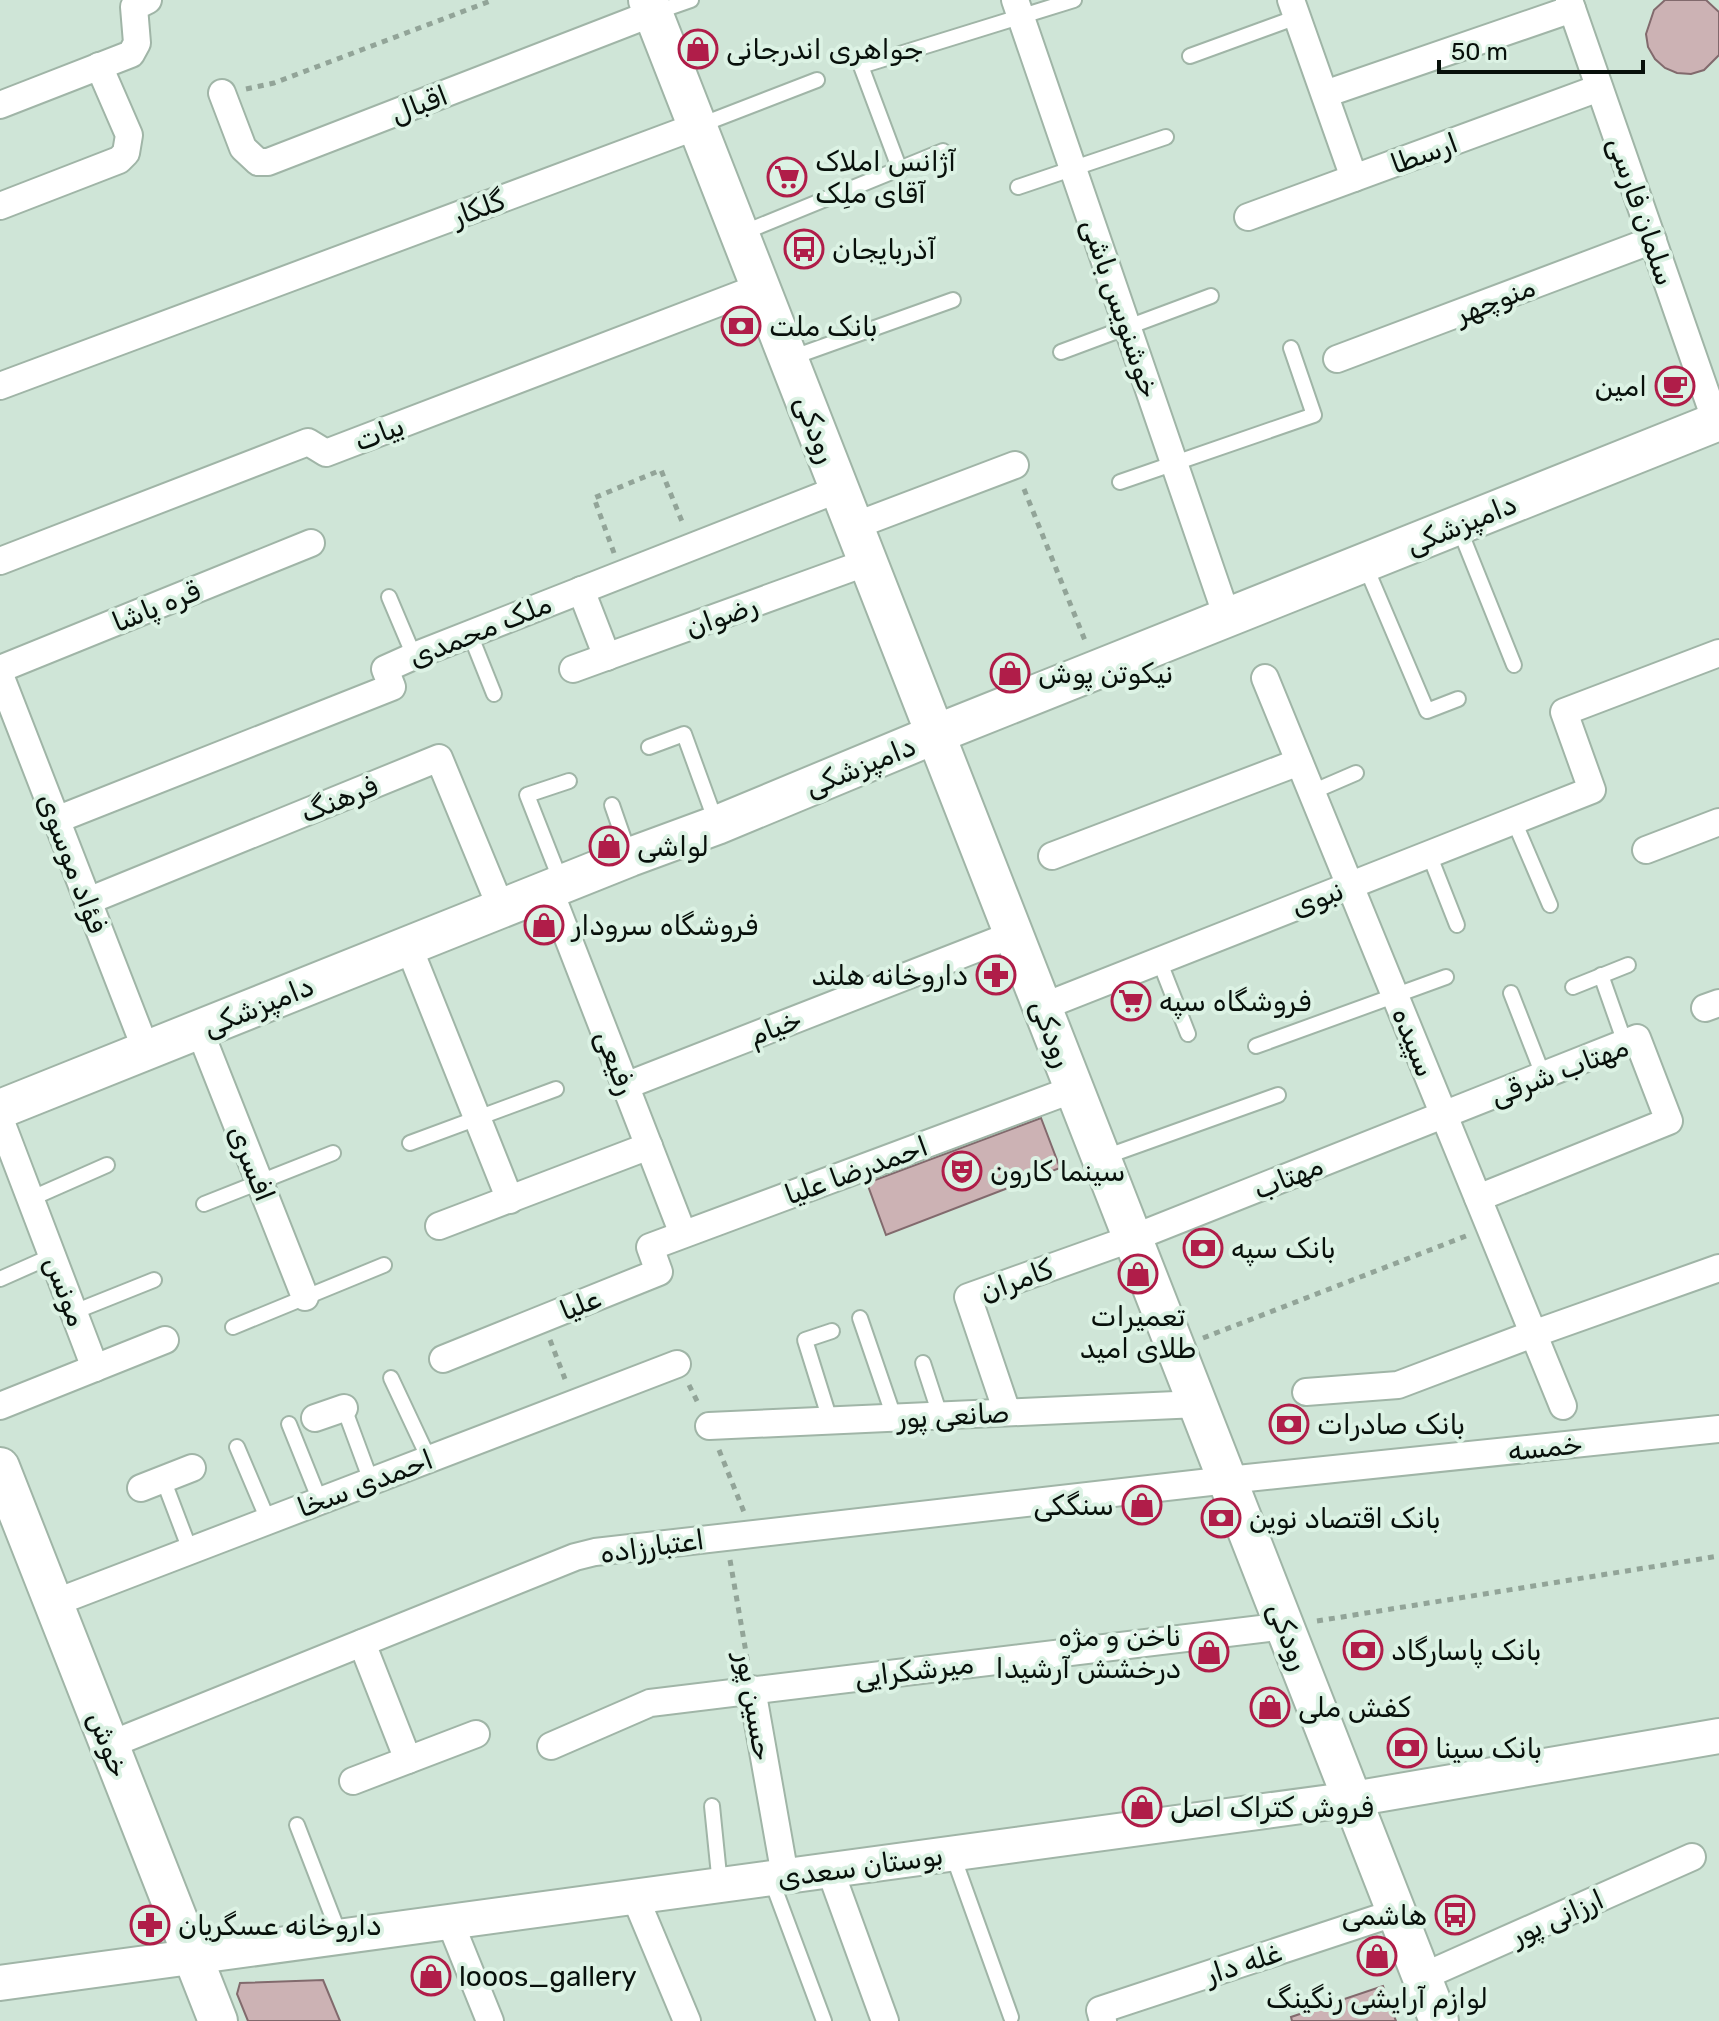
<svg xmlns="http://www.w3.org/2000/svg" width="1719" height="2021" viewBox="0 0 1719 2021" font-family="Rubik,'Noto Sans Arabic',sans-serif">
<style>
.building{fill:#ccb2b4;stroke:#826a6d;stroke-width:2}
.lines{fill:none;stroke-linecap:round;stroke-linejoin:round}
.service-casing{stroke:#a0b5a7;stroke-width:18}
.minor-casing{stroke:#a0b5a7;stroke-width:30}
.tertiary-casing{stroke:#a0b5a7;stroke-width:38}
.secondary-casing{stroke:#a0b5a7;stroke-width:42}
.path{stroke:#92a498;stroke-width:5;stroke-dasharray:6 6;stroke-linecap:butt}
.service{stroke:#fff;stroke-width:14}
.minor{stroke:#fff;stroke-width:26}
.tertiary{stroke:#fff;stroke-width:34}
.secondary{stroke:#fff;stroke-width:38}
.labels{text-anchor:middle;stroke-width:8;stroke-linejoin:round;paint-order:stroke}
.poi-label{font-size:28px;fill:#08100b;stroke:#dcf2e4;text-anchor:start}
.street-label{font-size:28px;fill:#08100b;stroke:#dcf2e4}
</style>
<rect width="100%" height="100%" fill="#cfe5d7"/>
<g class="building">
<polygon points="1665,0 1706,0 1719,12 1719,55 1704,70 1691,74 1677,73 1665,68 1655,59 1648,47 1646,34 1654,10"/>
<polygon points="1041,1118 1060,1168 886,1235 867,1183"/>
<polygon points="323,1980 340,2021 248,2021 237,1994 240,1983"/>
<polygon points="1383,1986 1396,2021 1292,2021 1291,2017"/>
</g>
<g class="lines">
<g class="service-casing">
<g id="service">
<polyline points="654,13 691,0"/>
<polyline points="1190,56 1297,17"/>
<polyline points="698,126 817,80"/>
<polyline points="900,170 861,66 1074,0"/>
<polyline points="1018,187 1166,137"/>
<polyline points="740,234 943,151"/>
<polyline points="1061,352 1211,296"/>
<polyline points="788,359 953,300"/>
<polyline points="1120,482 1314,415 1291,348"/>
<polyline points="1459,528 1514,665"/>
<polyline points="1365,565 1427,711 1458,699"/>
<polyline points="389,597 414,656"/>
<polyline points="470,634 494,694"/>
<polyline points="649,747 684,734 716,822"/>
<polyline points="1312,792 1356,773"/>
<polyline points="612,805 629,854"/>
<polyline points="1514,821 1550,905"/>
<polyline points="1429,854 1457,925"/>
<polyline points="562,884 527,795 569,781"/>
<polyline points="1159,960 1188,1034"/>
<polyline points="1601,975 1625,1043"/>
<polyline points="1573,987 1628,965"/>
<polyline points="1511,993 1543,1075"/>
<polyline points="1256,1046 1446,977"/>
<polyline points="410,1143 556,1089"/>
<polyline points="1102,1158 1278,1095"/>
<polyline points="30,1199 107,1165"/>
<polyline points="204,1204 333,1153"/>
<polyline points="0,1279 52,1256"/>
<polyline points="74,1312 154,1280"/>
<polyline points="860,1318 894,1417"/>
<polyline points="233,1327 384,1265"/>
<polyline points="923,1363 940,1415"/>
<polyline points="391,1378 429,1459"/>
<polyline points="344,1408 371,1481"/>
<polyline points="830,1420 805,1340 832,1331"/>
<polyline points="289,1424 320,1501"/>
<polyline points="237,1447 268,1520"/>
<polyline points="163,1479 190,1550"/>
<polyline points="712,1806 720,1885"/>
<polyline points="297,1825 340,1936"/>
<polyline points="952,1853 1011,2017"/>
<polyline points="771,1879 824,2021"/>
</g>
</g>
<g class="minor-casing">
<g id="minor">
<polyline points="1015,0 1227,617"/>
<polyline points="1291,0 1354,178"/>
<polyline points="1569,0 1716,422"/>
<polyline points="222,93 243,148 258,162 268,162 653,13"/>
<polyline points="1325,94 1572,9"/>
<polyline points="0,105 131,54 137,43 134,7 148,0"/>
<polyline points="0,206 119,160 126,153 129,135 99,66"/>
<polyline points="1248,217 1599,88"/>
<polyline points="1337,359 1653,240"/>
<polyline points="0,386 697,126"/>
<polyline points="854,526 1015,465"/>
<polyline points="0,561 308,442 326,453 760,287"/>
<polyline points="581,590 607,657"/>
<polyline points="0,669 311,543"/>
<polyline points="573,669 868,562"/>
<polyline points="0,675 146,1050"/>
<polyline points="1265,678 1563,1406"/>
<polyline points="56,820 392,687 385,669 414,656 839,489"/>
<polyline points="1646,850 1719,822"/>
<polyline points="1052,856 1299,762"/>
<polyline points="549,889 683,1234"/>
<polyline points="88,901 439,758 501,908"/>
<polyline points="408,945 510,1200"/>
<polyline points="1042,1007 1592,790 1564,712 1719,653"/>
<polyline points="1705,1008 1719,1003"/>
<polyline points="199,1029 305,1297"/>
<polyline points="625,1086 1014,934"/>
<polyline points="0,1119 95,1368"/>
<polyline points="439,1226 649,1146"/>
<polyline points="443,1359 659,1272 650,1247 1074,1089"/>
<polyline points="1306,1392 1398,1385 1533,1334 1719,1268"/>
<polyline points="0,1406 165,1340"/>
<polyline points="1007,1412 968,1297 1133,1238 1637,1038 1669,1121 1478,1198"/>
<polyline points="315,1418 344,1408"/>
<polyline points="709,1426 1198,1404"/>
<polyline points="141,1488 192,1468"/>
<polyline points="54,1603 677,1364"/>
<polyline points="362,1643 408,1760"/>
<polyline points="752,1689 785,1876"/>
<polyline points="109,1745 575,1557 595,1552 1228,1480 1719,1429"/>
<polyline points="551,1746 650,1703 1285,1626"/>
<polyline points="353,1781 476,1734"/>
<polyline points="830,1870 885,2021"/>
<polyline points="635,1897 687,2021"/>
<polyline points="450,1922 490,2021"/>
<polyline points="1422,1977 1692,1857"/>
<polyline points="1103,2021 1100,2010 1397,1912"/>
</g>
</g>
<g class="tertiary-casing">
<polyline id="tertiary" points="0,1983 1353,1799 1719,1736"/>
</g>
<g class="secondary-casing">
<g id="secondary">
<polyline points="648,0 1439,2021"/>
<polyline points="0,1109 630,857 717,825 936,734 1719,421"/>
<polyline points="0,1467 218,2021"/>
</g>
</g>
<g class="path">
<polyline points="246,89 274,83 493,0"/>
<polyline points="1024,489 1086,643"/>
<polyline points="614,553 594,498 661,470 683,524"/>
<polyline points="1203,1338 1466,1236"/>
<polyline points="550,1340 565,1379"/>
<polyline points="689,1385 699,1405"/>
<polyline points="719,1450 744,1512"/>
<polyline points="730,1560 748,1664"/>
<polyline points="1317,1621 1719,1556"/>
</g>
<use href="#service" class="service"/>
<use href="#minor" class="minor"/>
<use href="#tertiary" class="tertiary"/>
<use href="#secondary" class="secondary"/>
</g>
<defs>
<g id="shop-ring" transform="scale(2)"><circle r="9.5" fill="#dcf2e4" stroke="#b01d49" stroke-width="1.5"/><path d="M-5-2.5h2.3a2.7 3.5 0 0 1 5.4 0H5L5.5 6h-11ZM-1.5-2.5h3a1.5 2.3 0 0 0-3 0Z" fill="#b01d49"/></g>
<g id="supermarket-ring" transform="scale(2)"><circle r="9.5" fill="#dcf2e4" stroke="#b01d49" stroke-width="1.5"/><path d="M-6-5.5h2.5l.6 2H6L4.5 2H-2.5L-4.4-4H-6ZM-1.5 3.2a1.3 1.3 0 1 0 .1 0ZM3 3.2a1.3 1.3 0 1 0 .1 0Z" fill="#b01d49"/></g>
<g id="bus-ring" transform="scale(2)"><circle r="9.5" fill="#dcf2e4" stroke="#b01d49" stroke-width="1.5"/><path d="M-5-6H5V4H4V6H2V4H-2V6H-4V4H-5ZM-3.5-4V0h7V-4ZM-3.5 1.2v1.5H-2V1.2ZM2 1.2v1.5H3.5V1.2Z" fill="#b01d49"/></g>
<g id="bank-ring" transform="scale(2)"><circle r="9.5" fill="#dcf2e4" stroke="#b01d49" stroke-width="1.5"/><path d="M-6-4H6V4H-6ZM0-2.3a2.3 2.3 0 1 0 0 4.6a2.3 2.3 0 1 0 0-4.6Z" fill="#b01d49"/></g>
<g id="cafe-ring" transform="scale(2)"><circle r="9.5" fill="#dcf2e4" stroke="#b01d49" stroke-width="1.5"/><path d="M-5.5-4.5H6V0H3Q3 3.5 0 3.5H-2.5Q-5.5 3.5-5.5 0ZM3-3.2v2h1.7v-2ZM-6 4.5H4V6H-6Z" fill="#b01d49"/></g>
<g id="pharmacy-ring" transform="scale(2)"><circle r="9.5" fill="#dcf2e4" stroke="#b01d49" stroke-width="1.5"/><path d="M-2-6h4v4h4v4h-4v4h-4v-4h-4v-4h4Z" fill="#b01d49"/></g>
<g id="theatre-ring" transform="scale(2)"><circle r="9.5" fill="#dcf2e4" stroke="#b01d49" stroke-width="1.5"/><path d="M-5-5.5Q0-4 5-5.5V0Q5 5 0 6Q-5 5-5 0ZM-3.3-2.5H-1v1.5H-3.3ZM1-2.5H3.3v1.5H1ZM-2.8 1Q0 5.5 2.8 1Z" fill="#b01d49"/></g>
</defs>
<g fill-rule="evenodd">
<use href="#shop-ring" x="698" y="49"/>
<use href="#supermarket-ring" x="787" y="177"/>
<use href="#bus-ring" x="804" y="249"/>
<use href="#bank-ring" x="741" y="326"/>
<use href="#cafe-ring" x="1675" y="386"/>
<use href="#shop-ring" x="1010" y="673"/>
<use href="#shop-ring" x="609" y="846"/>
<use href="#shop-ring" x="544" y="925"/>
<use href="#pharmacy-ring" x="996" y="975"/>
<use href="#supermarket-ring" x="1131" y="1001"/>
<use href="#theatre-ring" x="962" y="1171"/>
<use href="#bank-ring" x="1203" y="1248"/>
<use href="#shop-ring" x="1138" y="1274"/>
<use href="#bank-ring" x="1289" y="1424"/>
<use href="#shop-ring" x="1142" y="1505"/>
<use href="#bank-ring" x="1221" y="1518"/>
<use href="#bank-ring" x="1363" y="1650"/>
<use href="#shop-ring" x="1209" y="1652"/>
<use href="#shop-ring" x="1270" y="1707"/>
<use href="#bank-ring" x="1407" y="1748"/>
<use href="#shop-ring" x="1142" y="1807"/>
<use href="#bus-ring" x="1455" y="1915"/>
<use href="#pharmacy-ring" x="150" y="1925"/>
<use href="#shop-ring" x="1377" y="1956"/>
<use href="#shop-ring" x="431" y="1976"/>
</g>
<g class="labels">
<g class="poi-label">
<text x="726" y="59">جواهری اندرجانی</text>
<text x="815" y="171">آژانس املاک<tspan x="815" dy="32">آقای ملِک</tspan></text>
<text x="832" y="259">آذربایجان</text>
<text x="769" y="336">بانک ملت</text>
<text x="1647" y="396" text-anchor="end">امین</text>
<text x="1038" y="683">نیکوتن پوش</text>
<text x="637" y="856">لواشی</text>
<text x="572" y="935">فروشگاه سرودار</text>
<text x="968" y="985" text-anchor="end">داروخانه هلند</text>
<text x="1159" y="1011">فروشگاه سپه</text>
<text x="990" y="1181">سینما کارون</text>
<text x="1231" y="1258">بانک سپه</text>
<text x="1138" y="1326" text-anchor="middle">تعمیرات<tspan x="1138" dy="32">طلای امید</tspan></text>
<text x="1317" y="1434">بانک صادرات</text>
<text x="1114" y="1515" text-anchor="end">سنگکی</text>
<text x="1249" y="1528">بانک اقتصاد نوین</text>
<text x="1181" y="1646" text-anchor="end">ناخن و مژه<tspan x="1181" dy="32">درخشش آرشیدا</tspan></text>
<text x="1391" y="1660">بانک پاسارگاد</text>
<text x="1298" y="1717">کفش ملی</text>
<text x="1435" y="1758">بانک سینا</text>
<text x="1170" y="1817">فروش کتراک اصل</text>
<text x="1427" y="1925" text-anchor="end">هاشمی</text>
<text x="178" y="1935">داروخانه عسگریان</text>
<text x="459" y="1986">looos_gallery</text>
<text x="1377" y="2008" text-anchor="middle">لوازم آرايشی رنگينگ</text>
</g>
<g class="street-label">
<text transform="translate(419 104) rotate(-21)" y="10">اقبال</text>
<text transform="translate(1424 153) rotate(-20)" y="10">ارسطا</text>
<text transform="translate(478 208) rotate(-20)" y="10">گلکار</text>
<text transform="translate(1642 211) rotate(71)" y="10">سلمان فارسی</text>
<text transform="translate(1495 300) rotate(-21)" y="10">منوچهر</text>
<text transform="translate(1121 308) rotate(71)" y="10">خوشنویس باشی</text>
<text transform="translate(816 429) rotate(69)" y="10">رودکی</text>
<text transform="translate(379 433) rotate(-21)" y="10">بیات</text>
<text transform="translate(1461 524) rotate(-22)" y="10">دامپزشکی</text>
<text transform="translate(156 606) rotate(-22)" y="10">قره پاشا</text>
<text transform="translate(721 616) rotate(-20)" y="10">رضوان</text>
<text transform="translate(480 630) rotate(-22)" y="10">ملک محمدی</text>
<text transform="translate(860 766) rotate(-22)" y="10">دامپزشکی</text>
<text transform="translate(339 799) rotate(-22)" y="10">فرهنگ</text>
<text transform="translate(73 863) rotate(69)" y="10">فؤاد موسوی</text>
<text transform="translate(1317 898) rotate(-21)" y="10">نبوی</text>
<text transform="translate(258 1006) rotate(-22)" y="10">دامپزشکی</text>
<text transform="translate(775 1027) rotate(-21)" y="10">خیام</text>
<text transform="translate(1052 1033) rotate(69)" y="10">رودکی</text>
<text transform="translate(1414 1042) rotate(68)" y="10">سپیده</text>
<text transform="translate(616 1062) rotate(69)" y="10">رفیعی</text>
<text transform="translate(1559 1071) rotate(-21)" y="10">مهتاب شرقی</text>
<text transform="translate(252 1163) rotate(68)" y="10">افسری</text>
<text transform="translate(856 1170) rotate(-20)" y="10">احمدرضا علیا</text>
<text transform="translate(1288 1177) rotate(-22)" y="10">مهتاب</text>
<text transform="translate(1016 1280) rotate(-20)" y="10">کامران</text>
<text transform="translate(66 1291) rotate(69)" y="10">مونس</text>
<text transform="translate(580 1304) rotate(-22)" y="10">علیا</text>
<text transform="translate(953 1415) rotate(-3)" y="10">صانعی پور</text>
<text transform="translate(1545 1447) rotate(-6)" y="10">خمسه</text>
<text transform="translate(365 1483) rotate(-21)" y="10">احمدی سخا</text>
<text transform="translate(652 1546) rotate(-8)" y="10">اعتبارزاده</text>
<text transform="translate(1289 1636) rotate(69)" y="10">رودکی</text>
<text transform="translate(914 1670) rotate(-7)" y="10">میرشکرایی</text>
<text transform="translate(755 1706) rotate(80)" y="10">حسین پور</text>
<text transform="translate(109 1744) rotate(69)" y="10">خوش</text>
<text transform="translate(860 1866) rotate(-8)" y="10">بوستان سعدی</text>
<text transform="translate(1557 1917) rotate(-24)" y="10">ارزانی پور</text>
<text transform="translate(1243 1963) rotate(-18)" y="10">غله دار</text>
</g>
</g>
<path d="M1439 60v12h204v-12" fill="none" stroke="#08100b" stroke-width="4"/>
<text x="1451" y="60" font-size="24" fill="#08100b" stroke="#dcf2e4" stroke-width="6" paint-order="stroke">50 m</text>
</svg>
